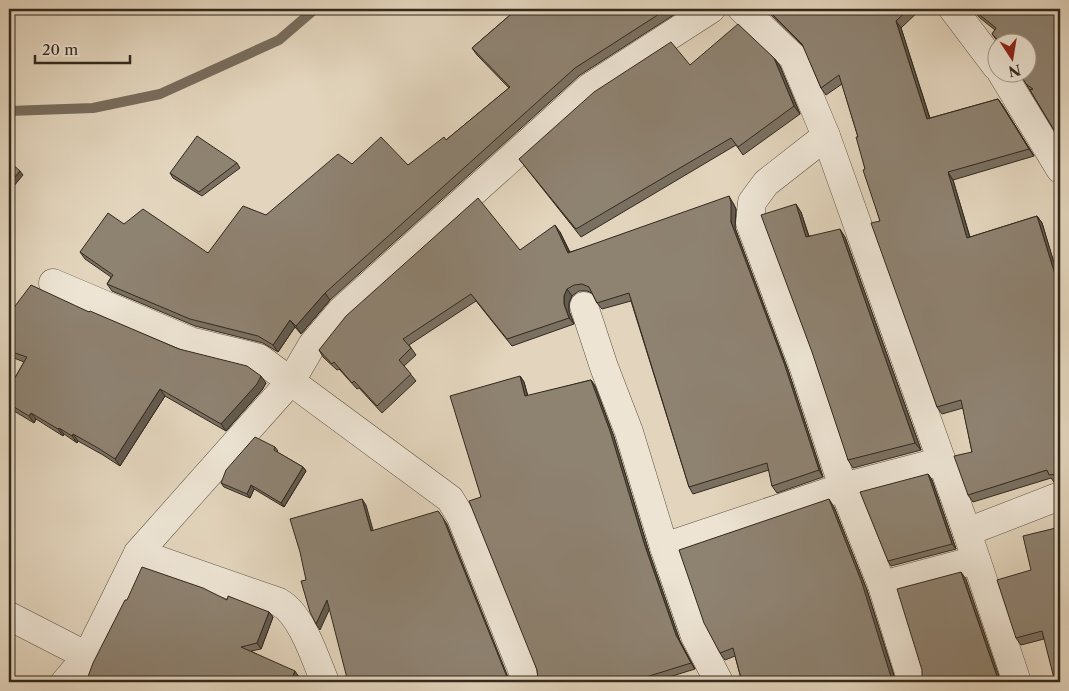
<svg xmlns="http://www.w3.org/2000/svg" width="1069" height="691" viewBox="0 0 1069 691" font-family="'Libre Caslon Text',serif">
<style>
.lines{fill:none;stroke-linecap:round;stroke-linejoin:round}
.stream{stroke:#786d5d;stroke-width:10}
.minor-casing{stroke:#5e5446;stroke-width:29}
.minor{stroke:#ede4d4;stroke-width:28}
.wall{fill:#7a7061;stroke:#32291f}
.shaded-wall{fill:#635b4f;stroke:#32291f}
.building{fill:#8e8271;stroke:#32291f}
</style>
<rect width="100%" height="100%" fill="#e3d5bd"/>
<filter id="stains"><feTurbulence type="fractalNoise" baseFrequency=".004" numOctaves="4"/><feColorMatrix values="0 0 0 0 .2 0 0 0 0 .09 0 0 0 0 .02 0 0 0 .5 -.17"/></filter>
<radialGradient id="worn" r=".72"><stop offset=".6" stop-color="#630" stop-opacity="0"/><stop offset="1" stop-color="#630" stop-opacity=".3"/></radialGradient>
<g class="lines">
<polyline class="stream" points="9,111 93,108 160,94 279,40 315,9"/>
<g class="minor-casing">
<g id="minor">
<polyline points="742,9 793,57 826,136 967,532 1017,682"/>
<polyline points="953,9 996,66"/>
<polyline points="1001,72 1060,169"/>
<polyline points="826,136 766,183 752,202 750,223 803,365 843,487 882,585 912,682"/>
<polyline points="53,283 190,341 259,358 450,499 461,517 527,682"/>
<polyline points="584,306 604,367 629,432 664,547 695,636 719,682"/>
<polyline points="967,532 1060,496"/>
<polyline points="664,547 843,487 942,461"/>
<path d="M138 553 279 602C302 615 315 658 325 682"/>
<polyline points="882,585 976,560"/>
<polyline points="9,616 87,656"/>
<polyline points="65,682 87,656 138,553 291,381 312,345 340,312 590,87 711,9"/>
</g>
</g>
<use href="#minor" class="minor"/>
</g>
<g class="wall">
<polygon points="517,9 683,9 580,75 330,300 301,334 295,327 278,352 263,343 195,326 112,291 107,284 111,277 85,259 80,252 124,224 208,253 266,215 352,164 408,165 446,140 509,88 477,55 472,48"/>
<polygon points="765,9 921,9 901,28 930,118 998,99 1003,106 1034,156 953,180 970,237 1037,216 1042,223 1060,283 1060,481 1054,482 1051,478 973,502 968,495 972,452 963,408 942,414 937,407 880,221 865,169 858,137 842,84 826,95 821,88 804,47"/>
<polygon points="972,9 1060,9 1060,140 1026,84 1026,42 998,42 992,34 995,30 980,18"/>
<polygon points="774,58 780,66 800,114 743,155 736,145 581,237 519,159 690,65"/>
<polygon points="237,163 240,168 202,196 173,178 170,173"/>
<polygon points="733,203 736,209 735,228 788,370 823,477 777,493 772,486 769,470 693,494 689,487 631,301 602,309 597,303 592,293 587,291 579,291 572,296 569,303 569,311 574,324 512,346 476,301 409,345 416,355 404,366 416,381 382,413 359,388 357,389 339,369 337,370 323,357 319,350 560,232 570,252"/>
<polygon points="801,212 809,236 845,237 921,450 853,468 848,460"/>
<polygon points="89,312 179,349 266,383 262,390 226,431 165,396 120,466 103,455 78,441 77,443 64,434 63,436 36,419 34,423 9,408 9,388 24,362 9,356 9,314"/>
<polygon points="520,376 524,382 528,396 591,380 595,386 614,437 649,552 680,641 695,669 653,682 537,682 538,679 537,670 481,497"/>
<polygon points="275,447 278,451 277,452 303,467 306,471 284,507 254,489 250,498 224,487 221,483"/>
<polygon points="928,474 932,480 956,549 891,566 888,561"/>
<polygon points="834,507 867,590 896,682 742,682 735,656 725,660 720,653"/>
<polygon points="1031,570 1044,639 1021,645 1016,638"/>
<polygon points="127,600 227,600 269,612 273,617 261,649 251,651 299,677 296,682 86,682"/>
</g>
<g class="shaded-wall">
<polygon points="896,21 901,28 932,126 927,119"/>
<polygon points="774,58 780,66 800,114 794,106"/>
<polygon points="998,99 1003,106 1034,156 1029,149"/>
<polygon points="20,171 23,175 9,192 9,184"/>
<polygon points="948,172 953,180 972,245 967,238"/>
<polygon points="729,196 733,203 736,209 735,228 788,370 823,477 819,470 731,222"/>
<polygon points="796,204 801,212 811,244 806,237"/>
<polygon points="1037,216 1042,223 1060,283 1060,287 1058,284"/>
<polygon points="555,225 560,232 573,260 568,253"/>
<polygon points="840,229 845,237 921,450 915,443"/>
<polygon points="567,289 572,296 569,303 569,311 574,324 569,318 564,304 564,296"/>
<polygon points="325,293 330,300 301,334 296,326"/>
<polygon points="290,320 295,327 278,352 273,345"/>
<polygon points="261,376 266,383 262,390 226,431 221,424"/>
<polygon points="520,376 524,382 529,402 525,396"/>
<polygon points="591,380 595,386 614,437 649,552 680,641 695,669 691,663 676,635 645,546"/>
<polygon points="160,389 165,396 120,466 115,459"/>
<polygon points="31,413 36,419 34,423 29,416"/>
<polygon points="59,428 64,434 63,436 58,429"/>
<polygon points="73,434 78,441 77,443 72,436"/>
<polygon points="303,467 306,471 284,507 281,503"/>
<polygon points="928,474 932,480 956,549 952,544"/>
<polygon points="251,485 254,489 250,498 247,494"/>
<polygon points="362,499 366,505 375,537 371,531"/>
<polygon points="829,499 834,507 867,590 896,682 894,682 892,680"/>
<polygon points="438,511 447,524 510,682 508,682"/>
<polygon points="961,572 966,579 1001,682 999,682"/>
<polygon points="327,600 331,606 320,630 316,624"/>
<polygon points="269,612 273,617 261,649 257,643"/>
<polygon points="295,671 299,677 296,682 290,682"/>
</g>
<g class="building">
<polygon points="517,9 667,9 575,68 325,293 296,326 290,320 273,345 258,336 190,319 107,284 113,275 80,252 108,213 124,224 143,209 208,253 243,206 266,215 338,154 352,164 381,137 408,165 444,137 446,140 510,87 472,48"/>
<polygon points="767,9 909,9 896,21 927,119 998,99 1029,149 948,172 967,238 1037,216 1058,284 1060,283 1060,475 1057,474 1049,475 1047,470 968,495 954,456 972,452 961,400 937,407 871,223 880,221 863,170 865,169 856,137 858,137 839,75 821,88 802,44"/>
<polygon points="973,9 1060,9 1060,140 1030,90 1033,89 1026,84 1019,72 1026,72 1026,42 1000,42 992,34 996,28 975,11"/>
<polygon points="738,24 774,58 794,106 738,147 731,138 576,229 519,159 594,92 671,42 690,65"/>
<polygon points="197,136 237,163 199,192 170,173"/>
<polygon points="9,161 20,171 9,184"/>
<polygon points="729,196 731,202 731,222 784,363 819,470 772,486 767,463 689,487 629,293 597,303 589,287 582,284 574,285 567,289 564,296 564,304 569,318 507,339 471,294 403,339 411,348 399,360 411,374 377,406 354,381 352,383 334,362 332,364 319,350 346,316 478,198 520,250 555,225 568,253"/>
<polygon points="796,204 806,237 840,229 915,443 848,460 812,352 761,215"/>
<polygon points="31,285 89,312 90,311 179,349 247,366 261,376 257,384 221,424 160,389 115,459 98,448 73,434 72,436 59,428 58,429 31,413 29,416 9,404 9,388 27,357 9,351 9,314"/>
<polygon points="520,376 525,396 591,380 610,431 645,546 676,635 691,663 630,682 537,682 538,679 537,670 469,501 481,497 450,396"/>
<polygon points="255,437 275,447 274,450 303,467 281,503 251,485 247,494 221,483 226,470"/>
<polygon points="928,474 952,544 888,561 860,492"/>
<polygon points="362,499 371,531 438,511 443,518 509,682 348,682 327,600 316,624 310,612 301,581 306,580 300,552 290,519"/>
<polygon points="829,499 862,583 892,680 894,682 773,682 772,680 764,682 742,682 733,648 720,653 704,623 679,550"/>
<polygon points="1060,527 1060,682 1055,682 1042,631 1016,638 997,580 1031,570 1023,536"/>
<polygon points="142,567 203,588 227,600 228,596 269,612 257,643 241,647 295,671 290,682 86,682 93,663 125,600 127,600"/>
<polygon points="961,572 999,682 920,682 922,678 922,670 897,589"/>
</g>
<rect width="1069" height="691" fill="none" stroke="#e3d5bd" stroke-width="30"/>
<rect x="10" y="10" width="1049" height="671" fill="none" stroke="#32291f" stroke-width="2.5"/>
<rect x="15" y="15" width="1039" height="661" fill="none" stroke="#32291f"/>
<g transform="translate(1012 58) rotate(168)"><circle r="24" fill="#ede4d4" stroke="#a2998c"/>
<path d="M0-4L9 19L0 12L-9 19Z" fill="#8f2418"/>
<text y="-8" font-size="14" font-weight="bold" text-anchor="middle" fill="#32291f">N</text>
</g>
<path d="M35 55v8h95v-8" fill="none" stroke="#32291f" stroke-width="2.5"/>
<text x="42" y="55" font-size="15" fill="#32291f" stroke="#ede4d4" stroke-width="4" paint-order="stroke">20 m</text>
<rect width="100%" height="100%" filter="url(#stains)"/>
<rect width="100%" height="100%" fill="url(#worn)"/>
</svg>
